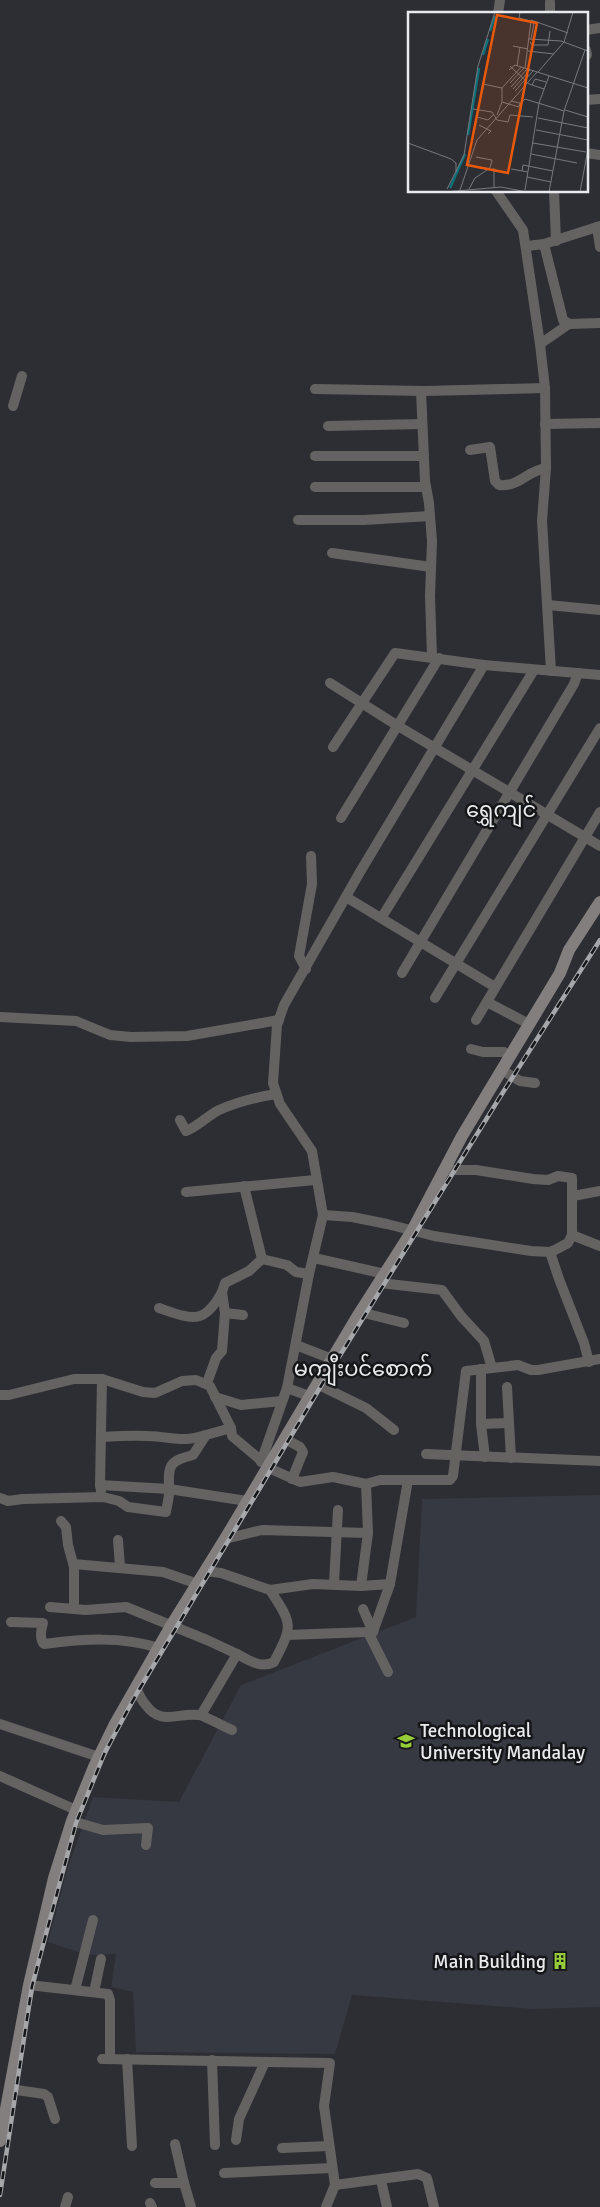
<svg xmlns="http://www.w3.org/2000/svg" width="600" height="2207" viewBox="0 0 600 2207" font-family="Signika,'Noto Sans Myanmar',sans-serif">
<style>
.built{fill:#363842}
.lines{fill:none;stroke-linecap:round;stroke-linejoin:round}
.street{stroke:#656262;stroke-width:10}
.secondary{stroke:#847f7f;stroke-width:12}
.rail-casing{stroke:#a6a7ab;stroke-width:4.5}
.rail{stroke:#151618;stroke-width:2.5;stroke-dasharray:8;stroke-linecap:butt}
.labels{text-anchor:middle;stroke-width:5;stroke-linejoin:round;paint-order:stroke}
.poi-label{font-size:19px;fill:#e9eaed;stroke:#151618;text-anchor:start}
.quarter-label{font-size:21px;fill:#e9eaed;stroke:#151618}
.inset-river{fill:none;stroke:#09717a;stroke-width:2.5}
.inset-road{fill:none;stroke:#78797d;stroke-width:1}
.view{fill:#e8590c;fill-opacity:0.15;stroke:#e8590c;stroke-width:2.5}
.inset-edge{fill:none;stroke:#e9eaed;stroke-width:2.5}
</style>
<rect width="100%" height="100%" fill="#2d2e33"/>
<polygon class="built" points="600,1495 600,2007 533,2009 352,1995 335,2054 136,2052 133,1992 111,1987 116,1954 87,1955 48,1942 67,1870 93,1797 179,1802 241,1685 416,1617 422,1499"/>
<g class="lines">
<g class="street">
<polyline points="498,14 500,0"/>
<polyline points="550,14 550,2"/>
<polyline points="586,30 600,28"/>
<polyline points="586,50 587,55"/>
<polyline points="586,100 600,99"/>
<polyline points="586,153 600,155"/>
<polyline points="496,191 523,230 540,344 545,388 546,468 542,521 551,671"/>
<polyline points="554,191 556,241"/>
<polyline points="597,227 600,247"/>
<polyline points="544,244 563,320 569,324 600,323"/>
<polyline points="527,246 544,244 600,226"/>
<polyline points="540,344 569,324"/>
<polyline points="315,389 425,391 545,388"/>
<polyline points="421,391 425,481 429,503 432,541 430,596 432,657"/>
<polyline points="13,406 22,376"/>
<polyline points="545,424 600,423"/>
<polyline points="328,426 422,424"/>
<path d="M470 450 490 447 495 481 499 485C520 487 526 471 546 468"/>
<polyline points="315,456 424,456"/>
<polyline points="315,487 426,487"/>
<polyline points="298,520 364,520 430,516"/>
<polyline points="332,553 431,567"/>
<polyline points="548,605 600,610"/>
<polyline points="330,683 398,726 600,846"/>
<polyline points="333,747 395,653 484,665 600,675"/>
<polyline points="341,818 439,658"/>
<polyline points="346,897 495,987"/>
<polyline points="382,917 534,670"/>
<polyline points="306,969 299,956 312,884 311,856"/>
<polyline points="402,973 574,684 578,673"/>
<polyline points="435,998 600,728"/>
<polyline points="487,1002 529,1024"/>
<polyline points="0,1017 76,1021 110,1035 131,1037 187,1036 279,1020"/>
<polyline points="476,1020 600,812"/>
<polyline points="471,1049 483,1052 504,1052 509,1058"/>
<polyline points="502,1070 520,1081 535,1083"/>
<path d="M180 1120 186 1131C199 1126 207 1116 219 1110 237 1102 257 1097 276 1094"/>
<polyline points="244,1186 262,1259 287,1265 296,1272 309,1274"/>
<polyline points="186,1192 315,1180"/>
<polyline points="573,1196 600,1191"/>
<polyline points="323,1215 352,1217 387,1224 434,1236 531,1251 550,1252 555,1250 568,1243 572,1235 572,1178 558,1176 548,1180 533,1179 476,1170 443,1170"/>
<polyline points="572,1235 600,1246"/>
<polyline points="550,1252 559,1279 584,1343 589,1362"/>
<polyline points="314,1258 385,1274"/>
<polyline points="380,1283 442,1290 461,1316 484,1341 492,1368"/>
<path d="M159 1308C191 1319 204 1326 222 1292"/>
<polyline points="360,1312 404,1323"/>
<polyline points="225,1313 243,1315"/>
<polyline points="296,1345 332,1359"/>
<polyline points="481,1369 481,1424 485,1457"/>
<polyline points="207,1383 216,1358 222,1351 225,1313 222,1292 225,1283 249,1271 262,1259"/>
<polyline points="317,1384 366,1408 394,1430"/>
<polyline points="507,1387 511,1458"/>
<polyline points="287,1388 309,1396"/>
<polyline points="0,1395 9,1395 74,1379 102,1379 143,1392 155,1393 182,1381 196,1380 210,1386 231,1428 232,1436 271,1469 300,1482 333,1477 366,1484 380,1480 450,1480 453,1476 466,1371 518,1365 531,1370 538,1370 600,1359"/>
<polyline points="215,1397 241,1405 282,1401"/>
<polyline points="481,1424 508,1423"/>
<path d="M101 1437C117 1436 133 1435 148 1436 173 1437 181 1443 206 1435"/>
<polyline points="285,1439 300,1447 303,1452 292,1479"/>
<polyline points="426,1454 600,1461"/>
<polyline points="261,1462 287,1388 309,1274 323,1215 312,1151 280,1104 273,1083 277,1025 284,1005 360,872 484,665"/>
<polyline points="100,1485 169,1489 247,1501"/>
<polyline points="101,1491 100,1485 102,1379"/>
<path d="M0 1498 8 1501 23 1499 103 1497 119 1501 128 1507 166 1512C167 1504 170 1496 169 1488 168 1464 170 1461 193 1455L206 1435 231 1428"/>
<polyline points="61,1521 66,1527 68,1545 74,1567 74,1609"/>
<polyline points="225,1539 262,1530 368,1533"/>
<polyline points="118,1540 120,1567"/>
<polyline points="74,1564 163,1572 198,1584"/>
<polyline points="205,1571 221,1573 270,1590 313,1584 361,1586 390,1584"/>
<polyline points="334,1583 338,1510"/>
<polyline points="361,1586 368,1533 366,1484"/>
<polyline points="50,1607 86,1610 126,1607 207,1640 237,1654 201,1715"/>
<polyline points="363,1609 373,1632"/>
<path d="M11 1622 43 1623C41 1630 39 1639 44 1644 83 1639 121 1636 159 1648"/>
<polyline points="287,1635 368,1632"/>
<path d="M237 1654C248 1660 261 1669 274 1662 293 1625 293 1625 270 1590"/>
<polyline points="388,1672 368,1632 373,1632 390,1584 408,1480"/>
<path d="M137 1686C137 1694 141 1698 145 1704 161 1727 178 1712 199 1715 203 1715 224 1727 232 1730"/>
<polyline points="0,1724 99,1757"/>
<polyline points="0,1776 76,1810"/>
<polyline points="72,1821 103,1830 148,1828 146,1845"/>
<polyline points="29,1985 108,1994 110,2000 110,2059"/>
<polyline points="75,1990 93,1920"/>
<polyline points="94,1992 101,1959"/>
<polyline points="102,2059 330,2063 324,2106 335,2185 326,2207"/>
<polyline points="127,2059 132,2146"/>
<polyline points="212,2060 215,2145"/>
<polyline points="10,2089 44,2094 48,2097 55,2119"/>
<polyline points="236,2140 239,2119 265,2062"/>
<polyline points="175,2144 184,2183"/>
<polyline points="282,2148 329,2146"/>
<polyline points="224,2173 332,2168"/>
<polyline points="381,2180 387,2207"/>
<polyline points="155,2183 184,2183 191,2207"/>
<polyline points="335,2185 418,2174 427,2178 434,2207"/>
<polyline points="150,2203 152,2207"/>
<polyline points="65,2207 68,2197"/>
</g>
<polyline class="secondary" points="0,2141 29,1985 54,1878 72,1821 94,1767 115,1724 171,1626 225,1539 357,1317 412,1231 462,1136 560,973 569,950 600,902"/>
<g class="rail-casing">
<polyline id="rail" points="0,2195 32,1986 76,1823 105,1752 137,1693 321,1386 500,1097 600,940"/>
</g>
<use href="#rail" class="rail"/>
</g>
<defs>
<g id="university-bare" transform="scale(1.35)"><path d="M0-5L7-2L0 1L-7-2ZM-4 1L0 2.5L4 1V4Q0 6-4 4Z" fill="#96cc39" stroke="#151618" stroke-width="2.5" paint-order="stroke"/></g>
<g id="building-bare" transform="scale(1.35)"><path d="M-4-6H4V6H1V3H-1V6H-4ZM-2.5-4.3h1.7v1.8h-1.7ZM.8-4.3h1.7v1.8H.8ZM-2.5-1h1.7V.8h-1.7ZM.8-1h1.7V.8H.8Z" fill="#96cc39" stroke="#151618" stroke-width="2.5" paint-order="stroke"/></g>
</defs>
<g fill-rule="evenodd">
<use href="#university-bare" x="406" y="1741"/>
<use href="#building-bare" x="560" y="1961"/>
</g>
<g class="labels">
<g class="poi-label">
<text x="420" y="1737">Technological<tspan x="420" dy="22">University Mandalay</tspan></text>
<text x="546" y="1968" text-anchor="end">Main Building</text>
</g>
<g class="quarter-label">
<text x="501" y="817">ရွှေကျင်</text>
<text x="363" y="1376">မကျီးပင်စောက်</text>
</g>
</g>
<g transform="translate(408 12)">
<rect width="180" height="180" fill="#2d2e33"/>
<path class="inset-river" d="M82 19 87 4M75 43 80 27M60 123 71 56M42 176 57 142"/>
<path class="inset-road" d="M112 0 111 6 123 9 117 56M123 8 160 21M121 27 153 29 180 39M123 27 126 11M122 30 124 33H140L142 19M105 34 120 37M120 39 146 42M102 54 121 72 136 77M109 54 112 35M101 58 107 53 180 76M130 60 156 30 165 0M102 71 116 56M75 72 94 76M124 73 127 67 138 70M103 75 119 57M105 77 122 58M107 79 125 59M94 90 111 95 112 91 103 89M112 92 117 87 156 99M65 97 84 100 89 108 100 110 102 103 125 105M70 98 69 105 80 108 85 103M157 98 180 105M89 103 94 90V76L113 55M130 106 180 116M71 113 83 119 80 122M128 118 180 128M0 131 43 147 48 151V160M125 131 178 140M123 142 169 151M86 156V175M103 157 120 160M114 159 115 153 145 159M119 165 143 170M39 177 56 143 70 54 87 0M61 177 67 166 82 156 84 148 68 145M52 178 69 128 129 60M117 178 131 91 141 64M37 180 93 175 119 180M141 180 156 99 177 38M172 180 180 137"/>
<path class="view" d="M89 3 129 11 100 161 59 153Z"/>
<rect width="180" height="180" class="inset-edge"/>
</g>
</svg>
